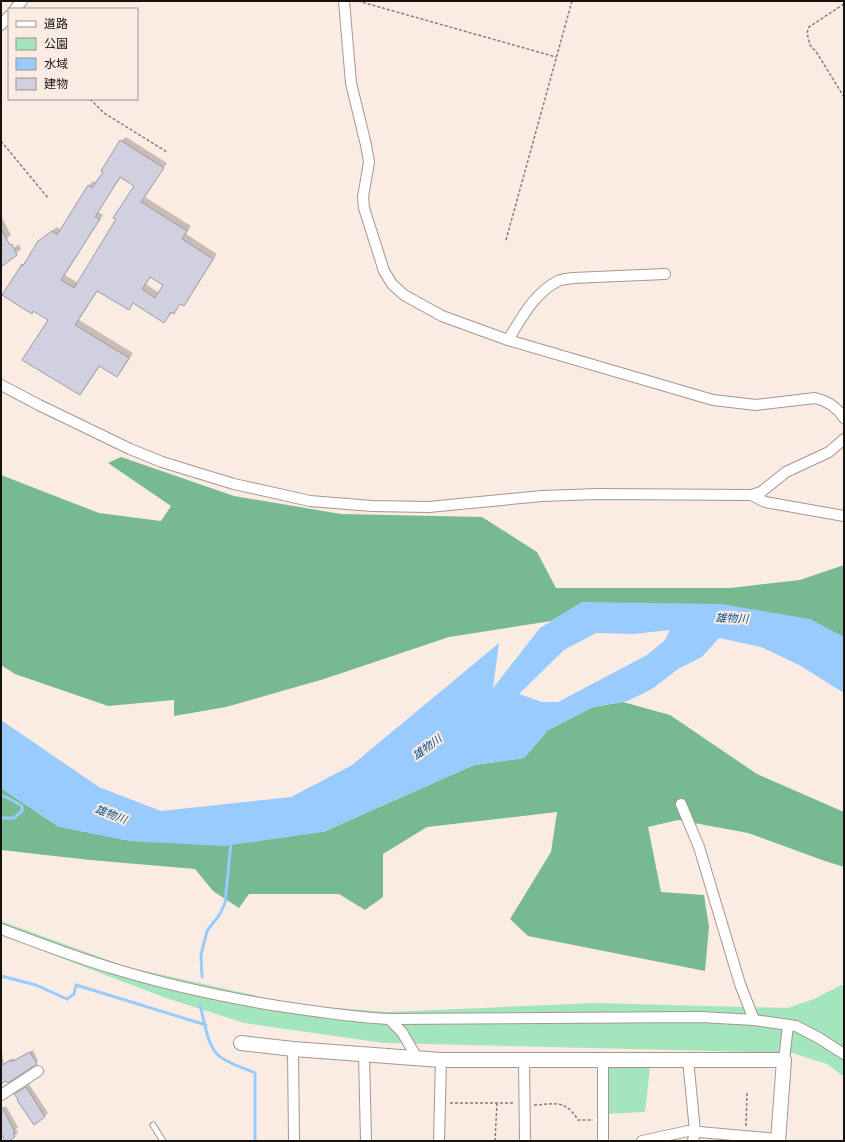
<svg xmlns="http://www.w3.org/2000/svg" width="845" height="1142" viewBox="0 0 845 1142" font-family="'Open Sans','Noto Sans JP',sans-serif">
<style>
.green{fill:#a3e5bc}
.forest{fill:#77ba91}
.water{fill:#99cbff;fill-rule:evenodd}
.shadow{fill:#0003;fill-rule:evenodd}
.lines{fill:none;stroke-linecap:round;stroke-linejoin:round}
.stream{stroke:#99cbff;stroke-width:3}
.building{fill:#d0d0de;stroke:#9c9ba9;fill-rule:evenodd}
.lane-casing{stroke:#a4978f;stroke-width:7}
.street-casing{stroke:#a4978f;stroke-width:12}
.secondary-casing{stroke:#a4978f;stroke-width:16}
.path{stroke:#867d77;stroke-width:1.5;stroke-dasharray:3 2;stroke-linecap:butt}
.lane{stroke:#fff;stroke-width:5}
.street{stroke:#fff;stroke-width:10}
.secondary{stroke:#fff;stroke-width:14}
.labels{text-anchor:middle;stroke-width:4;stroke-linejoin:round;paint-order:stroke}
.water-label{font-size:11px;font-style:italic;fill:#065491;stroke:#faece3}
</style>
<rect width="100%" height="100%" fill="#faece3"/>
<g class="green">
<polygon points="1,921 127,967 297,1005 388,1012 596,1003 787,1008 814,999 841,985 844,987 844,1077 827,1064 792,1053 384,1043 244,1023 163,997 1,935"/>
<polygon points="603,1060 651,1060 645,1112 603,1114"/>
</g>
<g class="forest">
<polygon points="121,457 234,496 341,514 482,517 537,552 556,588 730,588 800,580 844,565 844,637 583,602 551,621 449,637 324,679 226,707 174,716 174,700 108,706 15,674 1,665 1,475 99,513 161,521 171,506 108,463"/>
<polygon points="623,702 670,715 757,774 844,812 844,867 822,860 748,833 678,820 648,827 661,892 704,895 709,927 705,971 528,936 510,919 551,852 557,812 427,827 383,854 383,897 365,910 339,894 249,894 239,908 213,891 195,869 90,860 1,850 1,788 59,827 323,832 474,765 524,758 548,730 593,707"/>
</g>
<path class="water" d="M582 602 721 604 810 619 844 637V693L799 665 761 647 719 638 702 657 678 669 652 689 628 701 593 707 548 730 524 758 474 765 323 832 223 846 129 841 59 827 1 788V720L99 787 161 811 291 797 352 765 499 643 493 688 540 628ZM670 630 665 640 647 655 558 702H542L519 694 564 650 596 633 634 634Z"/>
<g class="shadow">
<path d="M126 137 167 163 145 197 191 226 186 234 217 254 188 300 184 305 181 303 164 322 134 302 128 309 98 290 79 320 133 353 121 372 117 376 100 366 84 390 80 394 49 319 4 295 23 264 44 237 57 227 61 230 89 186 93 181 97 183 121 141ZM121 177 135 186 118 219 78 283 65 275 103 215 98 212ZM151 276 164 285 159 293 146 284Z"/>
<polygon points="1,216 11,235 1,243"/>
<polygon points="19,244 21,249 1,265 1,258"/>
<polygon points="1,1047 4,1064 13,1058 14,1060 33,1050 38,1061 1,1083"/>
<polygon points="29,1084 48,1113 44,1117 29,1117 18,1100 19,1099 16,1094"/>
<polygon points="6,1106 18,1127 16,1129 18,1133 7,1141 1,1131 1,1109"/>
</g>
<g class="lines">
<g class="stream">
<polyline points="1,795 10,799 22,806 22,811 14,818 1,818"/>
<polyline points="1,976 36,985 67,999 74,994 76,985 206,1025"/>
<polyline points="202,977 201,955 207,931 220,914 225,903 231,842"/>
<path d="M200 1005C204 1019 207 1045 218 1055 226 1063 244 1068 255 1073V1141"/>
</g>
</g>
<g class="building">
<path d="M120 140 164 168 141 202 187 231 182 239 213 259 184 306 180 304 174 314 171 312 164 323 133 303 129 310 97 291 75 325 129 358 117 377 99 366 80 395 22 360 48 320 33 311 32 314 2 295 22 264 23 266 38 241 52 231 57 235 88 185 92 188 103 172 101 171ZM120 177 134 186 113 218 116 219 74 288 61 280 100 219 95 217ZM150 277 163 285 155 298 142 289Z"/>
<polygon points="1,229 10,245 12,244 17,255 1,267"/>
<polygon points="30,1052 37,1064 8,1083 6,1081 1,1084 1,1066 10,1060 11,1062"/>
<polygon points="26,1087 45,1117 34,1125 17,1100 18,1099 14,1094"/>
<polygon points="1,1105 15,1132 13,1133 15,1137 9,1141 5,1141 1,1133"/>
</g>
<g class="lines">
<g class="lane-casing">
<polyline id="lane" points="153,1125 163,1141"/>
</g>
<g class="street-casing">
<g id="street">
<path d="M344 1 351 83 366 145 369 162 363 197 364 208 384 271 392 284 404 295 442 316 508 340 713 400 756 405 815 398C828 401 837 407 844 418"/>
<polyline points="15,9 22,1"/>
<polyline points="1,25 9,16"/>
<path d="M508 340C521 319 534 293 558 281 562 279 568 279 573 278L665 274"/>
<polyline points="1,385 39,405 130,449 162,462 234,484 310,501 372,506 429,507 542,496 597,494 751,495 761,492 786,472 829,452 844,439"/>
<polyline points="751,495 765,502 844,516"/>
<polyline points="681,804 699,847 740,984 754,1020"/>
<path d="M1 929C39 943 77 958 115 969 167 985 219 996 272 1005 311 1011 349 1017 389 1019L701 1017 754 1020 796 1026 819 1038 844 1054"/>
<polyline points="389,1019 402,1032 417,1058"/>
<polyline points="293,1049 294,1141"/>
<polyline points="364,1055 366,1141"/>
<polyline points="524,1060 525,1141"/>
<polyline points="688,1060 695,1131 693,1141"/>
<polyline points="784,1060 788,1025"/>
<polyline points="1,1095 38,1071"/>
<polyline points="439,1141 441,1060"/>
<polyline points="603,1141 603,1060"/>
<polyline points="642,1141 688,1131 778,1139"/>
</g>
</g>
<g class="secondary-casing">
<polyline id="secondary" points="241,1043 293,1049 441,1060 784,1060 778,1141"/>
</g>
<g class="path">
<polyline points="358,1 556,57"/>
<polyline points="844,4 809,27 807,33 810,45 817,53 844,97"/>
<polyline points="90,99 104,113 167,152"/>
<polyline points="1,141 48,198"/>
<polyline points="506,240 572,1"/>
<polyline points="450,1103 514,1103"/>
<path d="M534 1105C555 1104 565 1099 578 1120H593"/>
<polyline points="746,1126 747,1093"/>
<polyline points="495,1141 497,1103"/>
</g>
<use href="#lane" class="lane"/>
<use href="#street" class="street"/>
<use href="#secondary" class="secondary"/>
</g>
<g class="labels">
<g class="water-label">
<text transform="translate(732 618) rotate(2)" y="4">雄物川</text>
<text transform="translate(427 747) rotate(-37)" y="4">雄物川</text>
<text transform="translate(111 814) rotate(20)" y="4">雄物川</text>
</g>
</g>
<rect width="845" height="1142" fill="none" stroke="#15110e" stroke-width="4"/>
<rect x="8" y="8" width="130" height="92" fill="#faece3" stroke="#9e948e"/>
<rect x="16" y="21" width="20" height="6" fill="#ffffff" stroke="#9e948e"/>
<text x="44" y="28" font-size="12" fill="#15110e">道路</text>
<rect x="16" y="38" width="20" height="12" fill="#a3e5bc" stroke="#9e948e"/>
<text x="44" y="48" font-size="12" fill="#15110e">公園</text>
<rect x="16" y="58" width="20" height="12" fill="#99cbff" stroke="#9e948e"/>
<text x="44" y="68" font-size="12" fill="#15110e">水域</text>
<rect x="16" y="78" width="20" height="12" fill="#d0d0de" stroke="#9e948e"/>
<text x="44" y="88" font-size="12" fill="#15110e">建物</text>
</svg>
